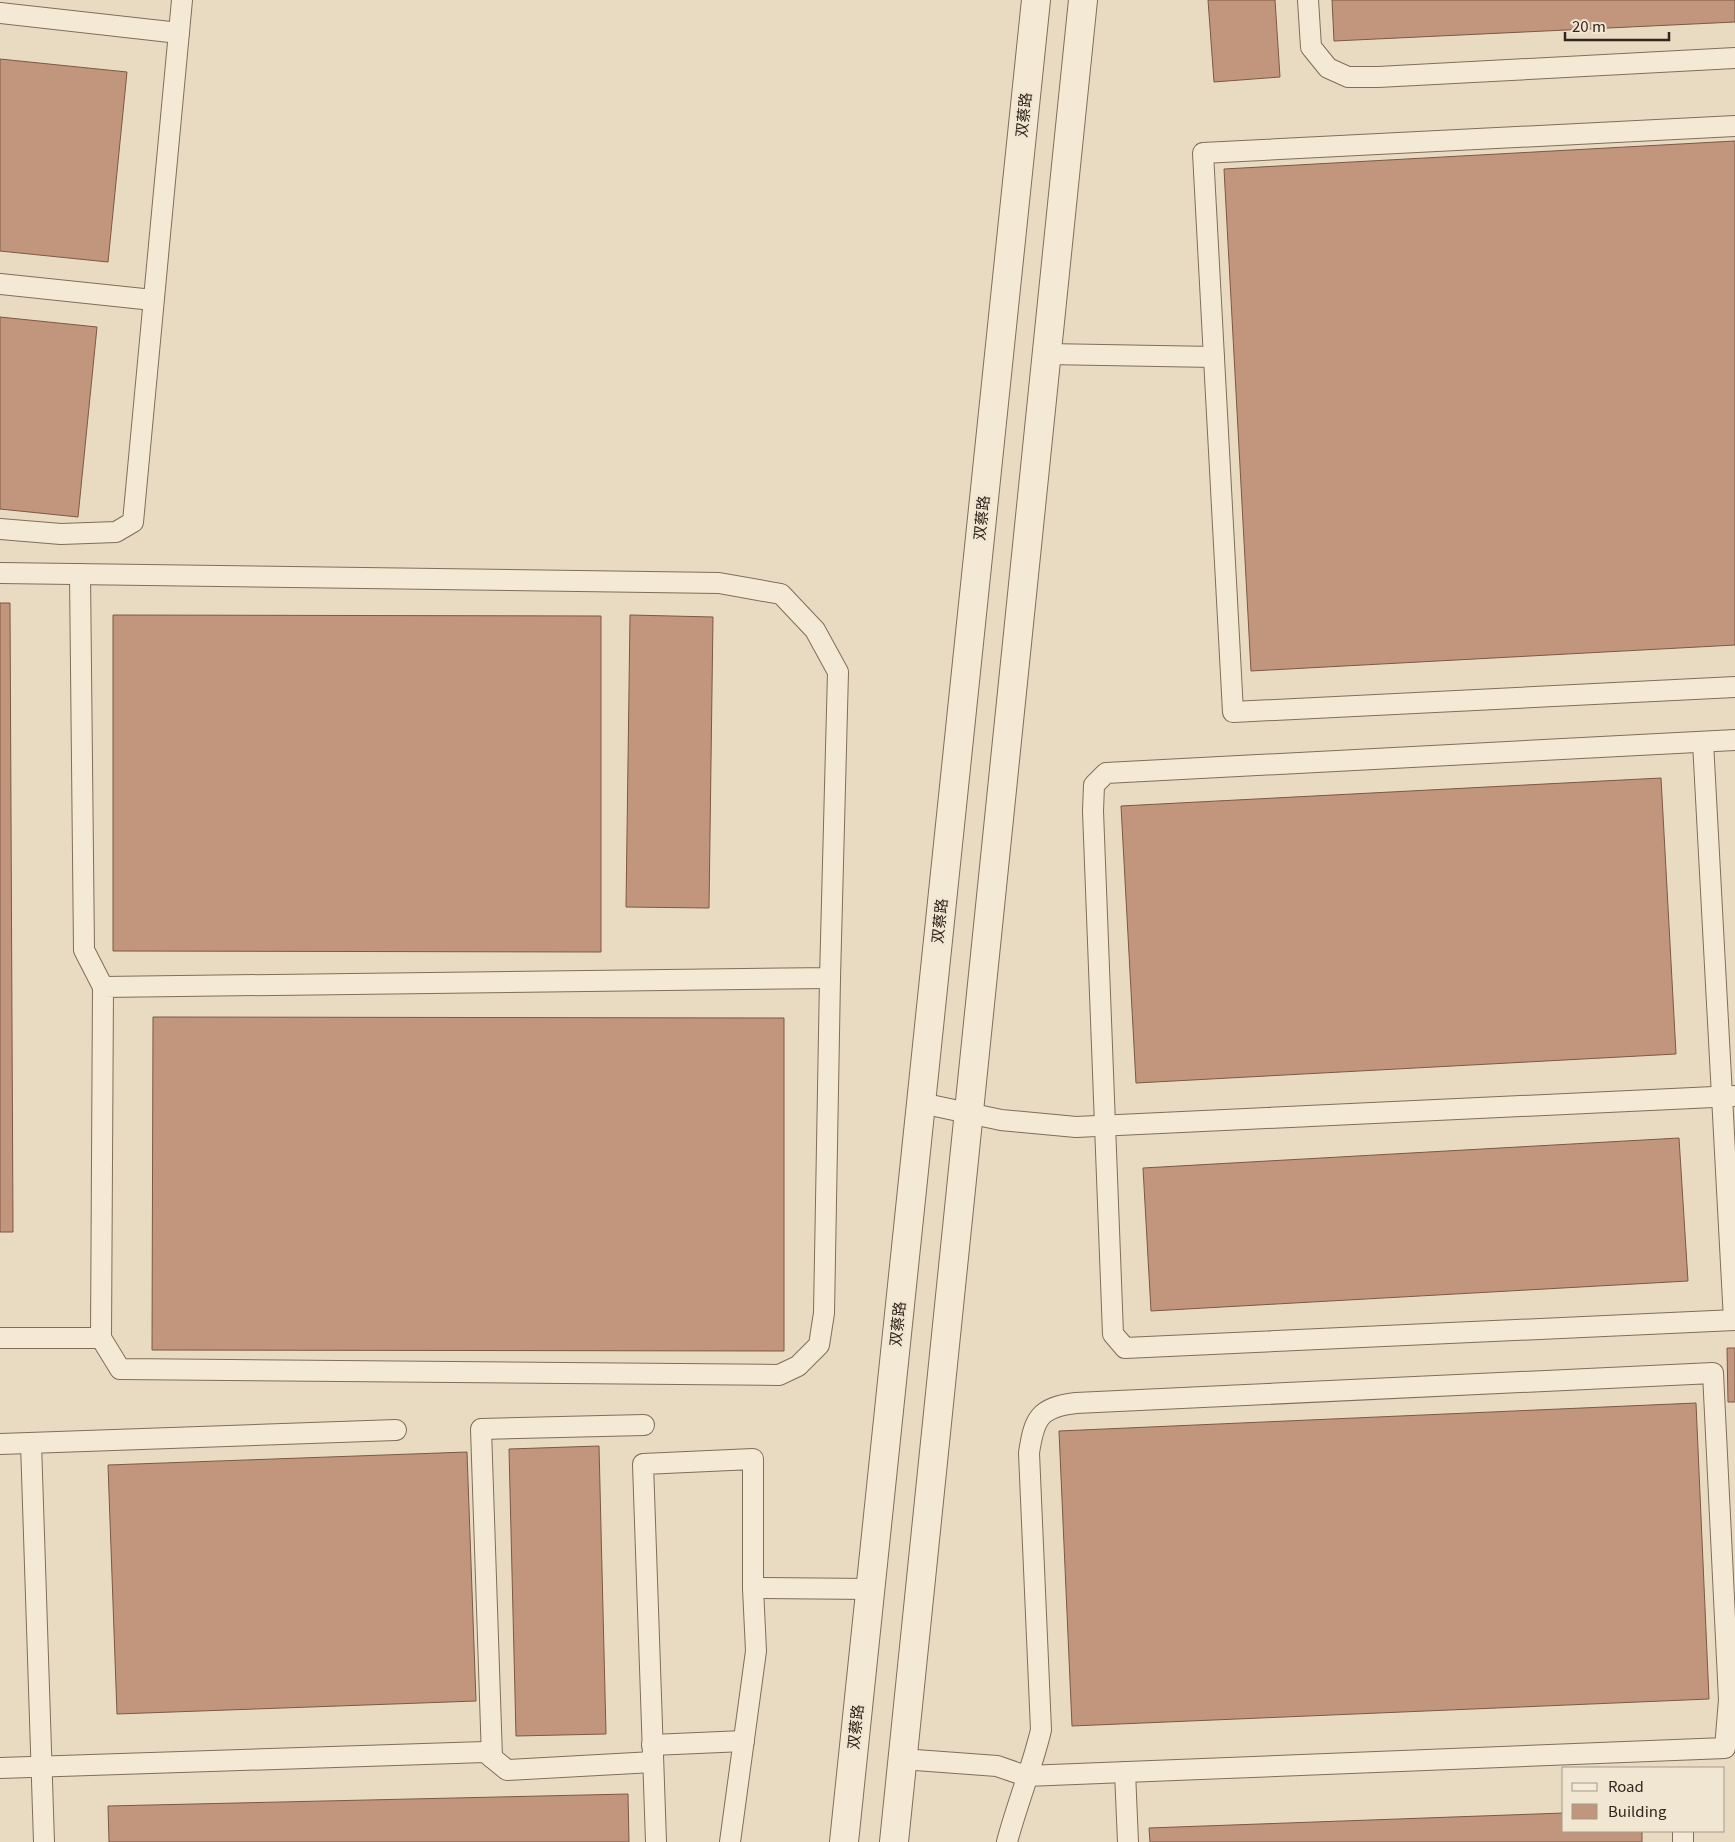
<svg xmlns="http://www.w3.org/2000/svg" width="1735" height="1842" viewBox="0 0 1735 1842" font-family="Georgia,'Noto Sans SC',serif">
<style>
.building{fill:#c2967c;stroke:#7c5844}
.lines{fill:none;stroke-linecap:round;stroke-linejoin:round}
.service-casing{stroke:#806d5b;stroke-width:22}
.tertiary-casing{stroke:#806d5b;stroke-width:30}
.service{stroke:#f4e9d4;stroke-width:20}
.tertiary{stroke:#f4e9d4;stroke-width:28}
.labels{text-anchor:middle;stroke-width:5;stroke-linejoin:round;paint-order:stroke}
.street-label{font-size:15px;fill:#31261e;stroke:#f1e6d1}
</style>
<rect width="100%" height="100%" fill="#e8dbc2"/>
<g class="building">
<polygon points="1208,0 1275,0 1280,77 1214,82"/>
<polygon points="1332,0 1735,0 1735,22 1334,41"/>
<polygon points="0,59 127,72 108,262 0,251"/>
<polygon points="1735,141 1735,645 1251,671 1224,169"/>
<polygon points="0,317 97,327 78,517 0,509"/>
<polygon points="0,603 10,603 13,1232 0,1232"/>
<polygon points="113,615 601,616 601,952 113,951"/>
<polygon points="630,615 713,617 709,908 626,907"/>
<polygon points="1661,778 1676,1054 1136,1083 1121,806"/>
<polygon points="153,1017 784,1018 784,1351 152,1350"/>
<polygon points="1679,1138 1688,1281 1151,1311 1143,1168"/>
<polygon points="1727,1348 1735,1348 1735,1402 1728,1402"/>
<polygon points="1696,1403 1709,1699 1072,1726 1059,1431"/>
<polygon points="599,1446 606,1734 516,1736 509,1449"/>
<polygon points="467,1452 476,1701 117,1714 108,1465"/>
<polygon points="628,1794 629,1842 109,1842 108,1806"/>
<polygon points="1564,1813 1564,1831 1642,1831 1642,1842 1150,1842 1149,1828"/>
</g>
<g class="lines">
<g class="service-casing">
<g id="service">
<polyline points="1308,0 1311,47 1328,68 1348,77 1378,77 1735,58"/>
<polyline points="0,13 179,33"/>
<polyline points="1735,126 1203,153 1233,712 1735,687"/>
<polyline points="0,284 153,300"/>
<polyline points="1047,354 1214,357"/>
<polyline points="0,529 61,534 116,532 133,522 182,0"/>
<polyline points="0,573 719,583 781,594 815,630 838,672 830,978 103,987 101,1338 0,1338"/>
<polyline points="80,574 84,950 103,987"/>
<polyline points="1735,740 1106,773 1094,785 1093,811 1113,1334 1125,1348 1735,1320"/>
<polyline points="1703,742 1734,1320"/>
<polyline points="921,1103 1001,1120 1076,1127 1735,1096"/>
<polyline points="101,1338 120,1369 779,1375 798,1366 819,1345 824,1313 830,978"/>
<polyline points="31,1443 44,1842"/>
<polyline points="0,1444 396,1430"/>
<polyline points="753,1588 870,1589"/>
<polyline points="652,1745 744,1741"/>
<polyline points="492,1758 481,1429 644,1425"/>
<path d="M902 1759 997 1766 1026 1776 1725 1748 1729 1700 1713 1373 1076 1403C1039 1407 1034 1419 1029 1453L1041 1730C1032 1768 1017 1804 1007 1842"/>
<polyline points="0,1768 485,1752 507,1770 653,1762"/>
<polyline points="1125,1772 1128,1842"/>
<polyline points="1683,1831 1683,1842"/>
<polyline points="656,1842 643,1464 753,1459 753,1588 756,1651 730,1842"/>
</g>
</g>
<g class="tertiary-casing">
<g id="tertiary">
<polyline points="844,1842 1036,0"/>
<polyline points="894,1842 1083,0"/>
</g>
</g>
<use href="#service" class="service"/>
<use href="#tertiary" class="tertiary"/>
</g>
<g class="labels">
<g class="street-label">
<text transform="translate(1024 115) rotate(-84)" y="5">双蔡路</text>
<text transform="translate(982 518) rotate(-84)" y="5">双蔡路</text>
<text transform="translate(940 921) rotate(-84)" y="5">双蔡路</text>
<text transform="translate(898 1324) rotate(-84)" y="5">双蔡路</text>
<text transform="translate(856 1727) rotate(-84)" y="5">双蔡路</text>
</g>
</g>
<rect x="1562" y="1767" width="162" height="65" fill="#f1e6d1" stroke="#a49989"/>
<rect x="1572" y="1783" width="25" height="8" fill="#f4e9d4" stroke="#a49989"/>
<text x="1608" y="1792" font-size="15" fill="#31261e">Road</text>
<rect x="1572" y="1804" width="25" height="15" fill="#c2967c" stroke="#a49989"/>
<text x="1608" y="1817" font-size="15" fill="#31261e">Building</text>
<path d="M1565 32v8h104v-8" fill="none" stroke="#31261e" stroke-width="2.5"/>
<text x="1572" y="32" font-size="15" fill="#31261e" stroke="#f1e6d1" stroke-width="4" paint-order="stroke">20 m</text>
</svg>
